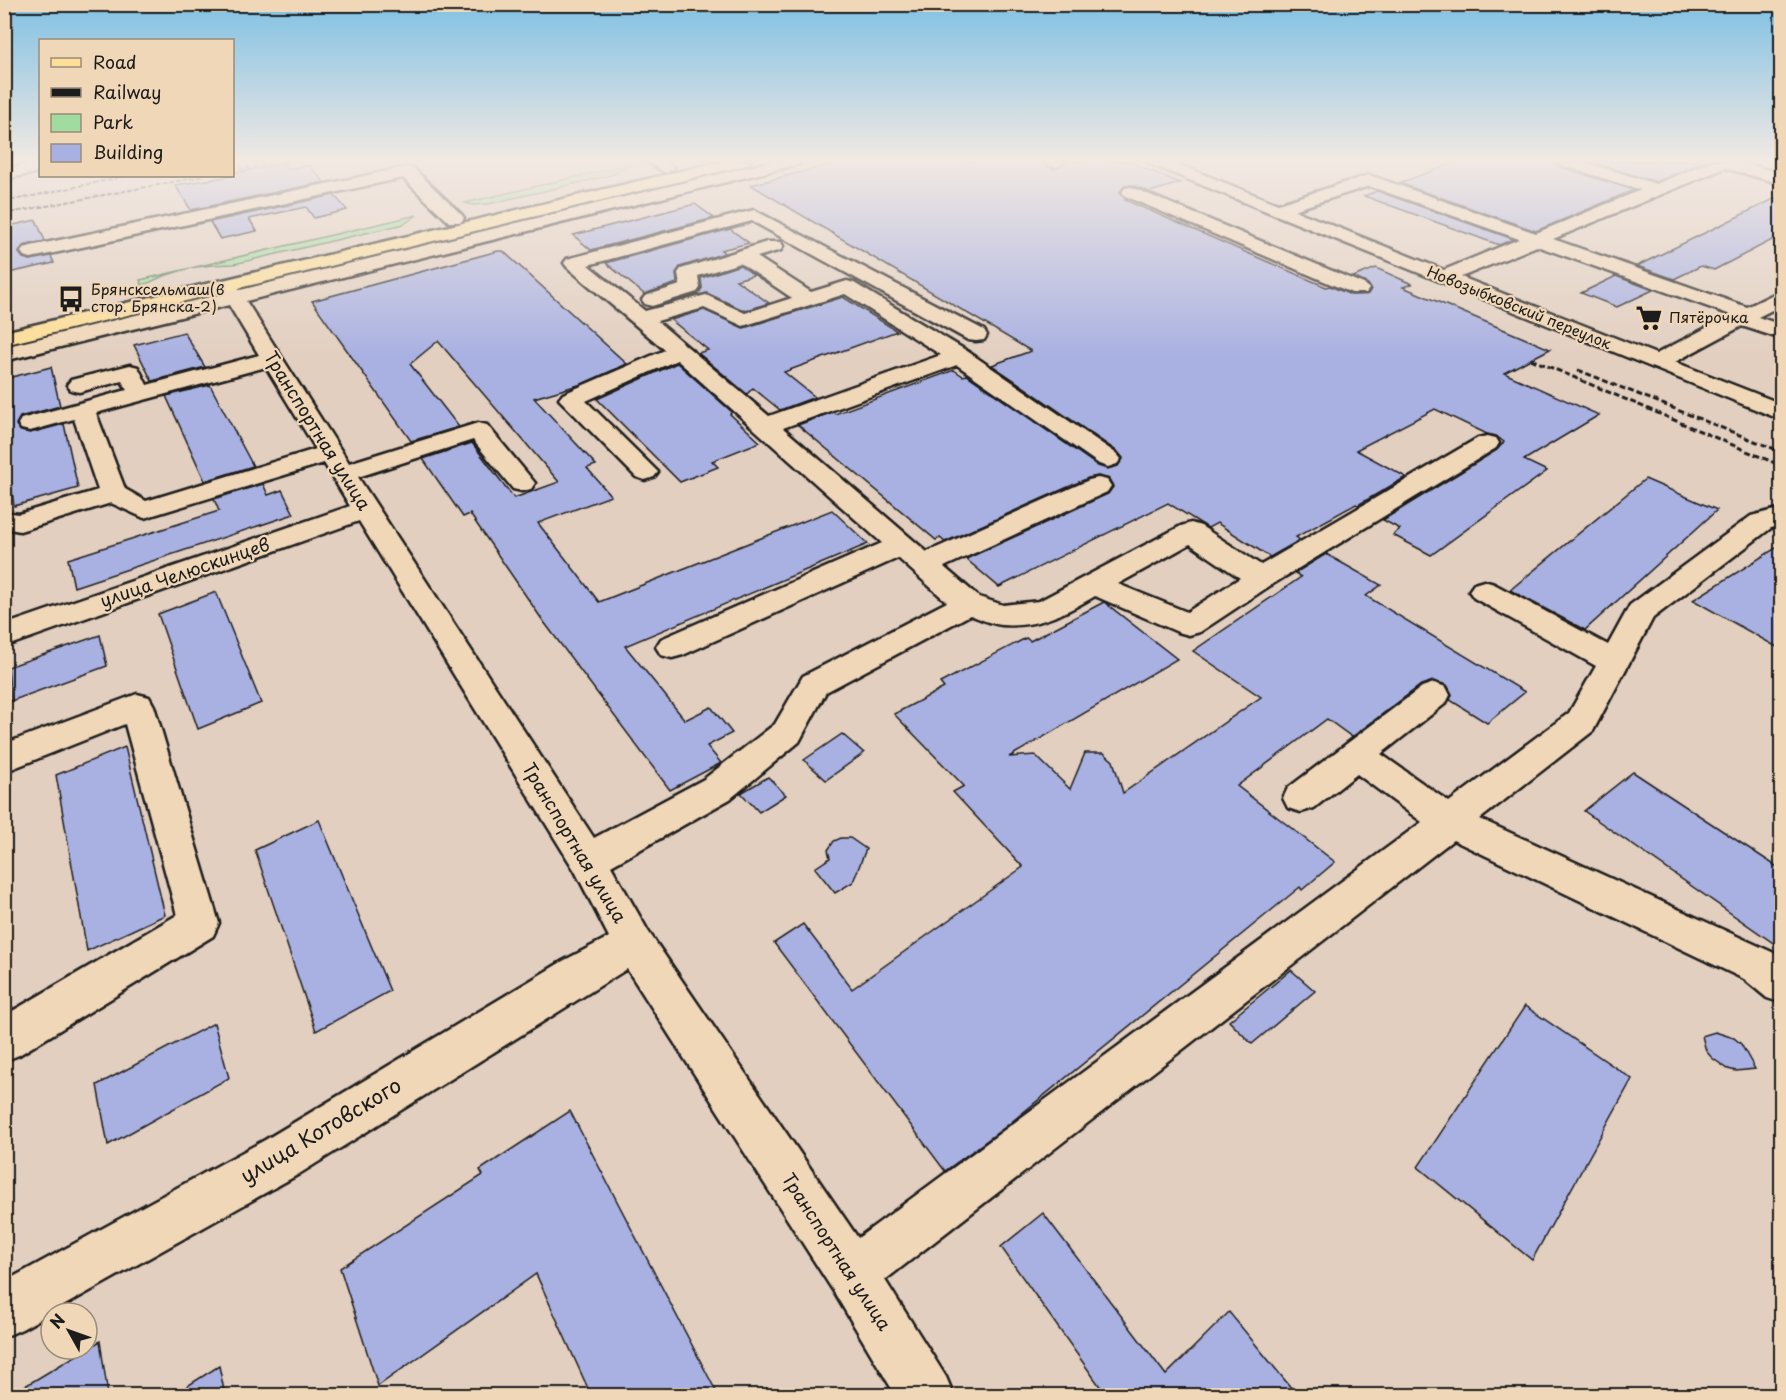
<svg xmlns="http://www.w3.org/2000/svg" width="1786" height="1400" viewBox="0 0 1786 1400" font-family="'Playpen Sans',sans-serif">
<style>
.green{fill:#a1dba0;stroke:#5e7c5e;stroke-width:1.5}
.building{fill:#a9b1e2;stroke:#1c1c1c;stroke-width:1.5}
.lines{fill:none;stroke-linecap:round;stroke-linejoin:round}
.minor-casing{stroke:#1c1c1c;stroke-width:5}
.major-casing{stroke:#1c1c1c;stroke-width:5}
.minor{fill:#f0d7b8;fill-rule:evenodd}
.major{fill:#fdde96;fill-rule:evenodd}
.rail-far1{stroke:#1c1c1c;stroke-width:2;stroke-dasharray:5 2;stroke-linecap:butt}
.rail{stroke:#1c1c1c;stroke-width:3;stroke-dasharray:6 3;stroke-linecap:butt}
.labels{text-anchor:middle;stroke-width:4.5;stroke-linejoin:round;paint-order:stroke}
.far-poi-label{font-size:15px;fill:#1c1c1c;stroke:#f0d7b8;text-anchor:start}
.far-street-label{font-size:15px;fill:#1c1c1c;stroke:#f0d7b8}
.street-label{font-size:18px;fill:#1c1c1c;stroke:#f0d7b8}
.near-street-label{font-size:21px;fill:#1c1c1c;stroke:#f0d7b8}
</style>
<rect width="100%" height="100%" fill="#e2cfc0"/>
<filter id="ink" filterUnits="userSpaceOnUse"><feTurbulence type="fractalNoise" baseFrequency=".0167" numOctaves="2"/><feDisplacementMap in="SourceGraphic" scale="12" xChannelSelector="R" yChannelSelector="G"/><feConvolveMatrix kernelMatrix="1 2 1 2 8 2 1 2 1" color-interpolation-filters="sRGB"/></filter>
<g filter="url(#ink)">
<g class="green">
<polygon points="631,164 612,175 488,204 472,205 465,203"/>
<path d="M417 215 404 224 234 264C211 264 185 268 164 276 156 279 150 283 142 285L140 280Z"/>
<polygon points="192,299 206,300 227,306 5,361 4,345"/>
</g>
<g class="building">
<polygon points="845,161 1043,161 1046,166 1055,169 1065,164 1066,161 1127,161 1180,183 1150,192 1132,185 1125,186 1120,192 1127,199 1125,200 1326,287 1330,286 1351,295 1368,294 1371,289 1368,284 1353,277 1376,268 1412,284 1403,287 1550,349 1504,373 1599,415 1524,460 1547,471 1431,555 1393,535 1400,529 1383,520 1497,450 1504,442 1496,436 1487,434 1435,409 1356,450 1406,477 1358,505 1356,504 1296,537 1300,540 1270,557 1217,523 1208,528 1168,503 999,587 966,559 1108,494 1113,487 1109,479 1098,476 1088,478 945,542 940,538 936,540 798,425 833,412 835,414 954,370 963,376 967,375 1098,466 1107,469 1118,466 1123,458 1118,452 992,365 1031,351 751,185"/>
<polygon points="1460,161 1554,161 1557,166 1634,190 1536,231 1399,183"/>
<polygon points="1589,161 1706,161 1656,182"/>
<polygon points="283,164 287,169 309,165 324,182 191,210 175,185 232,176 232,173"/>
<polygon points="1377,191 1513,239 1499,245 1364,196"/>
<polygon points="334,195 347,210 314,218 306,207 249,219 257,231 220,239 210,222"/>
<polygon points="1782,195 1782,235 1714,270 1701,266 1674,279 1637,266"/>
<polygon points="695,204 714,218 591,250 573,235"/>
<polygon points="36,220 45,241 23,246 19,253 23,258 30,260 51,256 54,263 4,274 4,227"/>
<polygon points="730,229 749,243 721,250 725,253 680,267 676,273 677,283 644,294 606,263"/>
<polygon points="498,251 503,251 627,364 582,384 534,398 596,465 587,468 611,496 538,523 599,602 832,510 868,544 625,646 685,720 711,707 732,733 707,746 721,763 670,790 541,618 470,514 463,517 423,459 472,443 514,498 559,482 438,341 410,364 459,427 411,441 312,301"/>
<polygon points="740,265 754,275 736,280 769,303 745,311 707,293 683,299 699,293 702,288 701,278"/>
<polygon points="1616,276 1653,290 1617,307 1581,293"/>
<polygon points="843,297 897,331 784,372 815,397 780,410 753,388 747,394 698,353 708,350 671,320 704,310 744,328"/>
<polygon points="184,332 205,367 152,381 134,345"/>
<polygon points="677,363 732,412 730,414 760,442 712,461 718,467 680,482 597,399"/>
<polygon points="51,367 60,406 20,417 16,425 21,431 30,433 64,424 78,488 14,506 4,434 4,379"/>
<polygon points="210,385 253,466 205,481 166,396"/>
<polygon points="1645,479 1717,510 1585,630 1510,590"/>
<polygon points="263,484 268,495 282,490 294,514 74,587 68,559 219,511 214,499"/>
<polygon points="1782,544 1782,650 1693,600"/>
<polygon points="1326,554 1381,585 1366,596 1525,692 1487,723 1450,700 1452,694 1447,685 1433,681 1421,685 1352,737 1327,719 1237,786 1335,862 1302,890 1300,887 1004,1128 945,1171 774,943 803,924 852,989 1023,867 953,792 964,786 894,714 944,688 940,683 1026,638 1030,641 1104,602 1177,659 1009,757 1035,755 1070,789 1085,753 1104,753 1113,761 1123,793 1261,697 1193,651 1301,577 1295,573"/>
<polygon points="216,592 261,703 198,729 158,614"/>
<polygon points="100,635 107,666 11,701 8,667"/>
<polygon points="842,734 864,753 826,780 804,760"/>
<polygon points="125,747 165,915 87,951 56,775"/>
<polygon points="1633,772 1782,870 1782,949 1584,811"/>
<polygon points="768,777 786,795 759,812 741,793"/>
<polygon points="319,820 390,991 316,1031 255,850"/>
<polygon points="841,838 850,838 866,849 853,882 835,893 815,868 830,858 828,850 834,841"/>
<polygon points="1291,970 1315,991 1252,1044 1229,1021"/>
<polygon points="1525,1006 1632,1079 1532,1260 1418,1167"/>
<polygon points="214,1023 229,1078 108,1145 97,1085"/>
<polygon points="1715,1032 1734,1038 1741,1044 1755,1069 1736,1071 1728,1069 1712,1058 1706,1051 1702,1036"/>
<polygon points="570,1111 718,1395 591,1395 536,1274 378,1386 340,1268 483,1175 480,1170"/>
<polygon points="1043,1213 1166,1375 1229,1312 1297,1395 1106,1395 1001,1247"/>
<polygon points="100,1341 108,1395 10,1395 87,1349"/>
<polygon points="219,1366 225,1395 173,1395"/>
</g>
<g class="lines">
<g class="minor-casing">
<g id="minor">
<polygon points="646,161 666,161 674,168 666,173"/>
<path d="M773 161H801L799 164 246 301 349 463 478 423 487 425 535 483 531 489 522 491 513 489 473 440 358 477 594 838 704 779 775 724 803 676 947 602 898 558 683 655 672 658 661 655 656 647 661 639 882 543 677 360 586 401 658 472 654 477 645 480 636 477 559 399 563 394 665 350 567 267 564 263 567 259 754 210 984 330 987 335 984 340 976 341 968 340 752 221 588 265 645 311 706 295 745 313 792 298 740 263 698 276 700 288 697 292 652 306 645 304 642 300 645 296 680 285 678 273 681 269 767 242H781L783 246 781 250 757 257 811 292 847 281 854 283 967 351 1117 454 1121 459 1117 464 1108 467 1099 464 957 365 783 428 927 552 1089 480 1098 478 1107 480 1111 486 1107 492 944 567 979 597 1003 605 1039 601 1181 526 1191 523 1201 526 1261 565 1478 438 1487 436 1496 438 1499 443 1496 448 1271 585 1200 632 1189 635 1178 632 1095 596C1066 613 1037 628 1002 625 992 624 980 619 970 615L826 692 799 742 730 799 611 866 648 931 858 1238 1422 822 1357 774 1314 808 1301 812 1288 808 1283 798 1288 788 1422 687 1434 683 1446 687 1450 695 1446 703 1381 754 1449 802 1569 713 1596 666 1474 598 1469 591 1474 584 1484 581 1494 584 1608 645 1630 605 1751 516 1782 508V525L1771 528 1653 618 1593 731 1480 819 1774 953 1782 959V1003L1767 998 1744 979 1453 840 885 1280 946 1377 954 1396H896L834 1292 627 969 299 1174 22 1329 4 1337V1282L265 1140 563 961 609 937 575 871 359 521 4 647V625L350 506 324 463 144 518 111 503 20 531 4 528V512L19 514 98 490 74 419 30 431 21 429 18 424 21 419 127 390 122 381 79 392 71 390 67 385 71 380 130 365 138 367 147 385 259 355 229 305 4 361V347L222 294 217 286 220 282H234L240 290ZM845 294 941 355 769 416 657 321 704 308 743 326ZM266 367 316 449 146 501 125 489 96 413ZM1190 544 1240 578 1187 612 1118 584Z"/>
<polygon points="1045,161 1063,161 1064,162 1056,167 1047,164"/>
<path d="M1148 161H1170L1278 204 1369 175 1536 233 1641 190 1558 164 1556 161H1581L1656 184 1712 161H1738L1782 174V184L1725 168 1553 239 1747 307 1782 290V305L1758 317 1782 325V339L1742 326 1675 362 1782 404V420L1150 164ZM1369 186 1519 239 1444 270 1294 210ZM1537 246 1731 315 1656 354 1461 277Z"/>
<polygon points="40,162 40,172 4,179 4,169"/>
<polygon points="407,167 413,168 461,214 464,218 461,222 449,222 403,178 31,258 24,256 21,252 24,248 31,246"/>
<polygon points="1131,187 1366,285 1369,289 1366,293 1352,293 1125,196 1122,192 1125,188"/>
<polygon points="137,694 149,697 154,706 219,923 213,936 19,1055 4,1061 4,1016 177,915 125,724 4,772 4,744"/>
</g>
</g>
<g class="major-casing">
<polygon id="major" points="723,161 751,161 743,166 4,345 4,332"/>
</g>
<use href="#minor" class="minor"/>
<use href="#major" class="major"/>
<g class="rail-far1">
<polyline points="232,170 286,161"/>
<polyline points="4,202 127,176"/>
<polyline points="4,214 204,176"/>
</g>
<g class="rail">
<polyline points="1531,359 1782,466"/>
<polyline points="1578,370 1782,452"/>
</g>
</g>
</g>
<linearGradient id="sky" x2="0" y2="1"><stop stop-color="#80c1e4"/><stop offset="0.45" stop-color="#f2e9e3"/><stop offset="1" stop-color="#f2e9e3" stop-opacity="0"/></linearGradient>
<rect width="1786" height="357" fill="url(#sky)"/>
<defs>
<g id="bus-bare" transform="scale(2.07)"><path d="M-5-6H5V4H4V6H2V4H-2V6H-4V4H-5ZM-3.5-4V0h7V-4ZM-3.5 1.2v1.5H-2V1.2ZM2 1.2v1.5H3.5V1.2Z" fill="#1c1c1c" stroke="#f0d7b8" stroke-width="2.5" paint-order="stroke"/></g>
<g id="supermarket-bare" transform="scale(2.07)"><path d="M-6-5.5h2.5l.6 2H6L4.5 2H-2.5L-4.4-4H-6ZM-1.5 3.2a1.3 1.3 0 1 0 .1 0ZM3 3.2a1.3 1.3 0 1 0 .1 0Z" fill="#1c1c1c" stroke="#f0d7b8" stroke-width="2.5" paint-order="stroke"/></g>
</defs>
<g fill-rule="evenodd">
<use href="#bus-bare" x="71" y="299"/>
<use href="#supermarket-bare" x="1649" y="318"/>
</g>
<g class="labels">
<g class="far-poi-label">
<text x="91" y="295">Брянсксельмаш(в<tspan x="91" dy="17">стор. Брянска-2)</tspan></text>
<text x="1669" y="323">Пятёрочка</text>
</g>
<g class="far-street-label">
<text transform="translate(1519 308) rotate(22)" y="5">Новозыбковский переулок</text>
</g>
<g class="street-label">
<text transform="translate(317 431) rotate(58)" y="6">Транспортная улица</text>
<text transform="translate(185 573) rotate(-19)" y="6">улица Челюскинцев</text>
<text transform="translate(574 843) rotate(59)" y="6">Транспортная улица</text>
<text transform="translate(836 1252) rotate(57)" y="6">Транспортная улица</text>
</g>
<g class="near-street-label">
<text transform="translate(321 1131) rotate(-31)" y="7">улица Котовского</text>
</g>
</g>
<rect width="1786" height="1400" fill="none" stroke="#f0d7b8" stroke-width="24"/>
<rect x="12" y="12" width="1762" height="1376" fill="none" stroke="#1c1c1c" stroke-width="2" filter="url(#ink)"/>
<rect x="39" y="39" width="195" height="138" fill="#f0d7b8" stroke="#9b8c7a" stroke-width="1.5"/>
<rect x="51" y="58" width="30" height="9" fill="#fdde96" stroke="#9b8c7a" stroke-width="1.5"/>
<text x="93" y="69" font-size="18" fill="#1c1c1c">Road</text>
<rect x="51" y="88" width="30" height="9" fill="#1c1c1c" stroke="#9b8c7a" stroke-width="1.5"/>
<text x="93" y="99" font-size="18" fill="#1c1c1c">Railway</text>
<rect x="51" y="114" width="30" height="18" fill="#a1dba0" stroke="#9b8c7a" stroke-width="1.5"/>
<text x="93" y="129" font-size="18" fill="#1c1c1c">Park</text>
<rect x="51" y="144" width="30" height="18" fill="#a9b1e2" stroke="#9b8c7a" stroke-width="1.5"/>
<text x="93" y="159" font-size="18" fill="#1c1c1c">Building</text>
<g transform="translate(69 1331) rotate(310)"><circle r="28" fill="#f0d7b8" stroke="#9b8c7a" stroke-width="1.5"/>
<path d="M0-4.5L10 22L0 15L-10 22Z" fill="#1c1c1c"/>
<text y="-9" font-size="16" font-weight="bold" text-anchor="middle" fill="#1c1c1c">N</text>
</g>
</svg>
